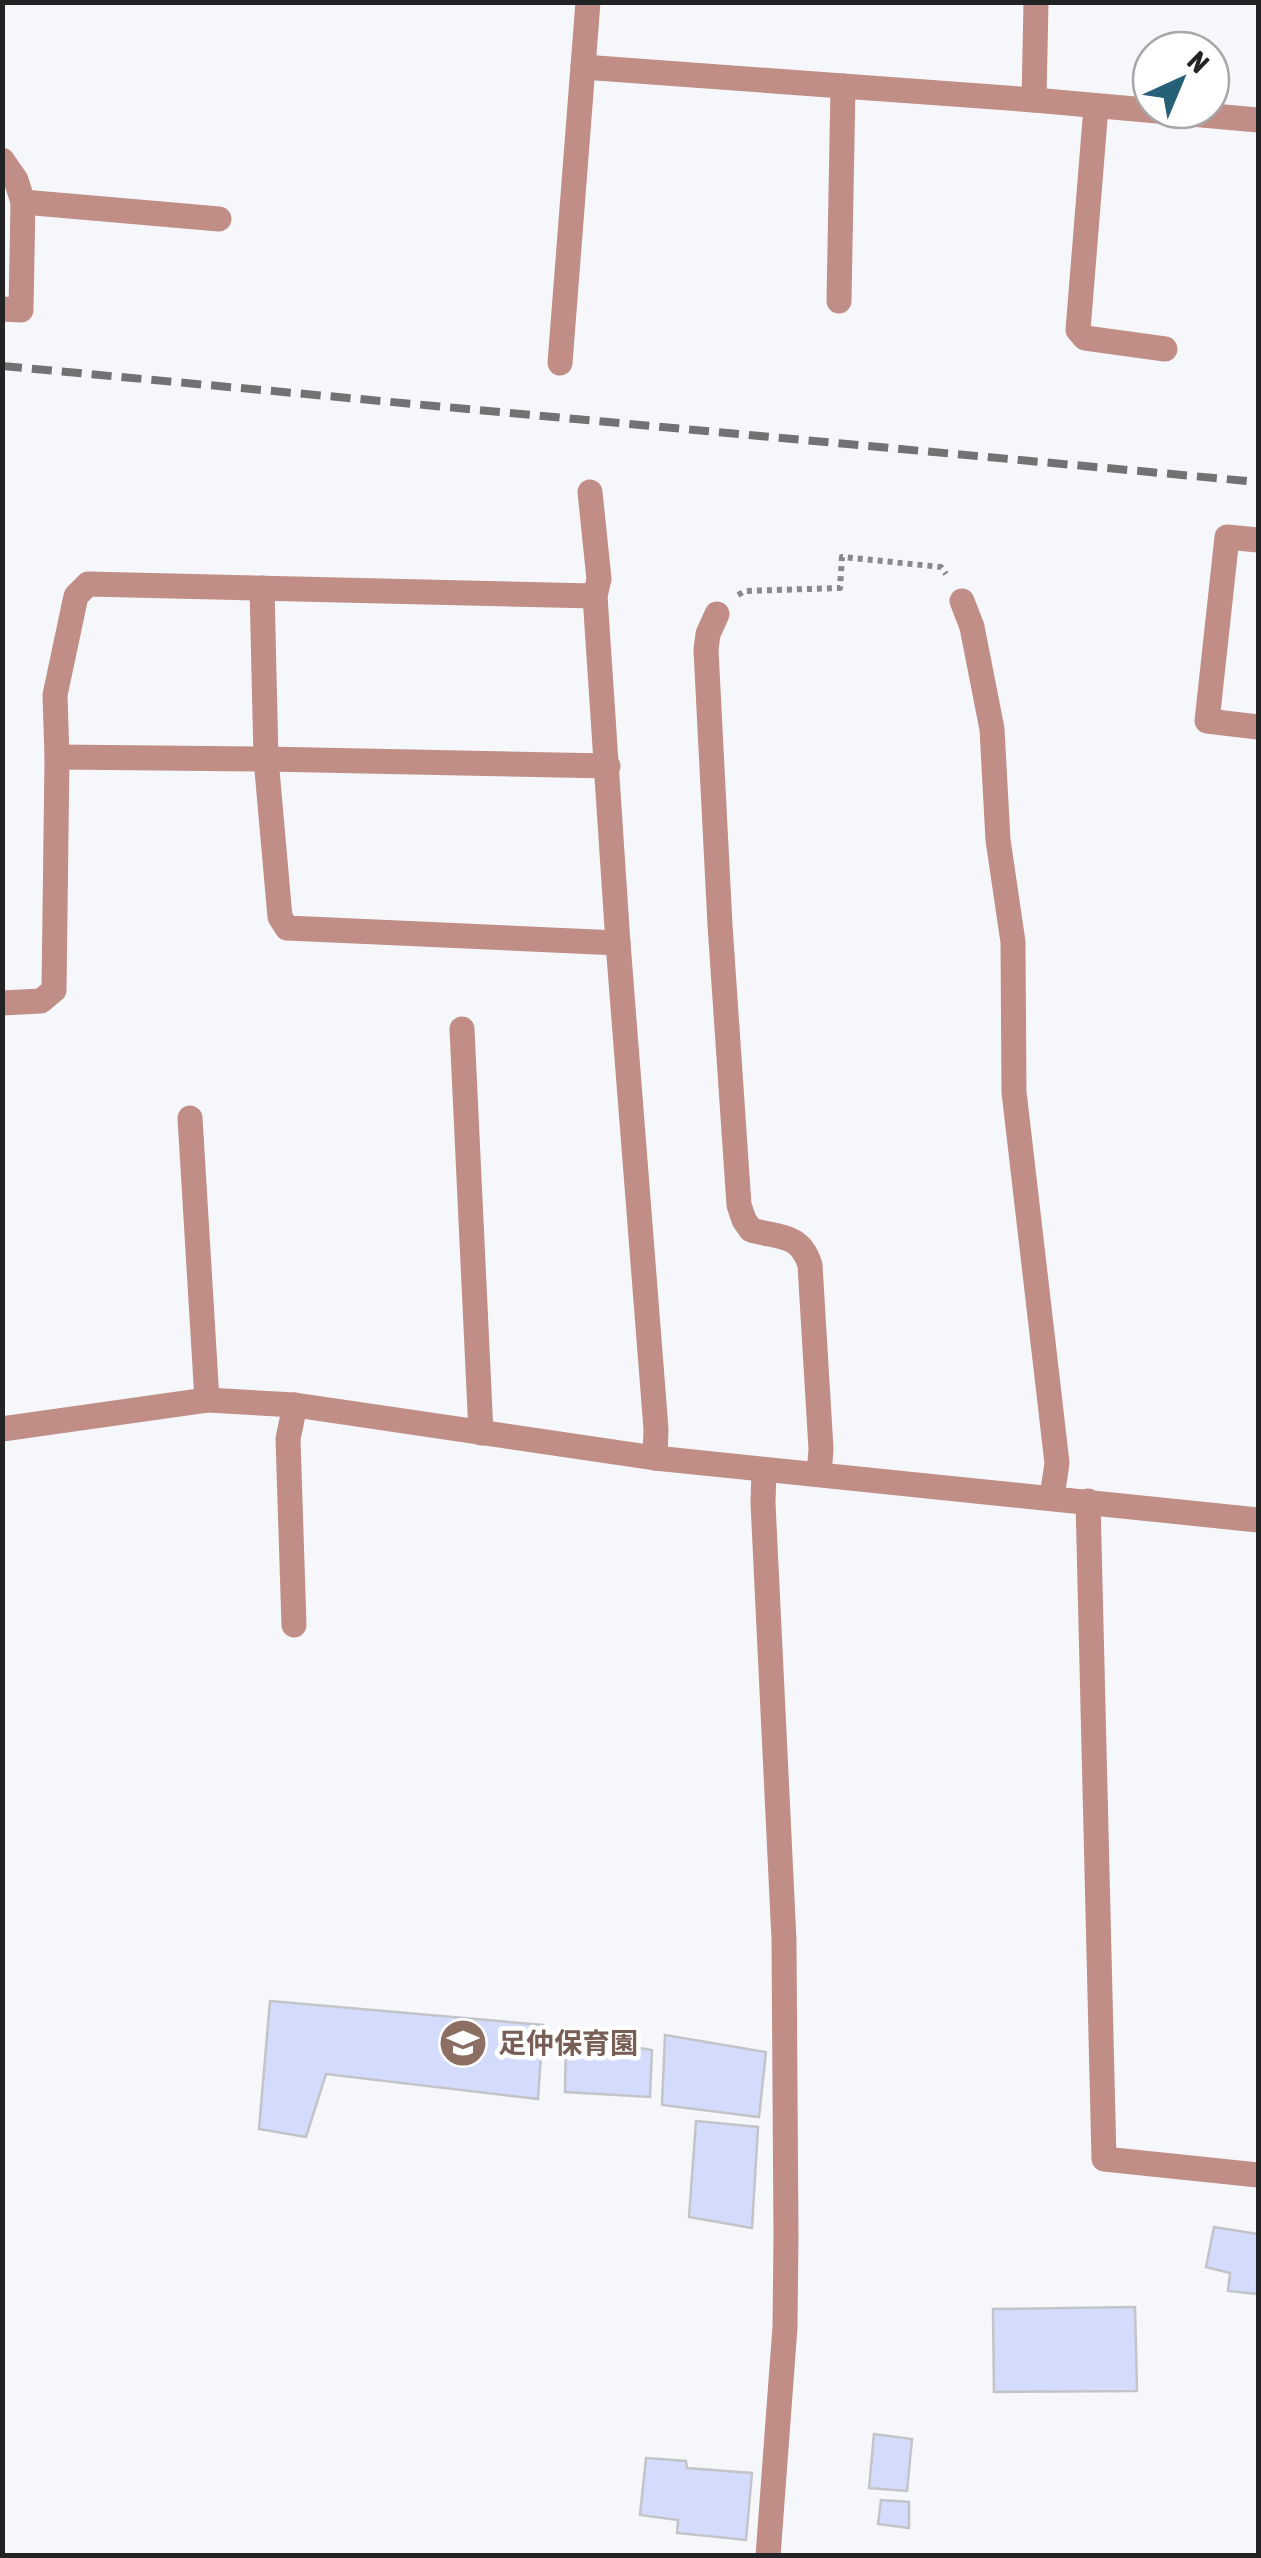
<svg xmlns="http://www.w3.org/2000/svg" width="1261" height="2558" viewBox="0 0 1261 2558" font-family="'Asap Condensed','Noto Sans JP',sans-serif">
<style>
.building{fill:#d4dcfe;stroke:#c3c4c8;stroke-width:2.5}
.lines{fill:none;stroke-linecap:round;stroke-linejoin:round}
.path{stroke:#88898c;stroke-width:6;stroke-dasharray:5 5;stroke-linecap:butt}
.minor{stroke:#c08e87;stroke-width:25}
.rail{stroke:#717274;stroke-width:8;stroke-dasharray:20 10;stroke-linecap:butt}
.labels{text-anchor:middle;stroke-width:9;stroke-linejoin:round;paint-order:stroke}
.education-label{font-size:28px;font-weight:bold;fill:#785e54;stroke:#fff;text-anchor:start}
</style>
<rect width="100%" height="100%" fill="#f6f7fb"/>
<g class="building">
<polygon points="270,2001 543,2025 538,2099 326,2074 306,2137 259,2129"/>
<polygon points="665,2035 766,2052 759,2117 662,2105"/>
<polygon points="566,2036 652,2050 650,2097 565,2092"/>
<polygon points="696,2121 758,2127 752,2228 689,2217"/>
<polygon points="1214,2227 1258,2234 1257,2294 1228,2291 1230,2273 1206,2267"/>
<polygon points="1135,2307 1137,2391 994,2392 993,2309"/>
<polygon points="874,2434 912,2439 907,2491 869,2488"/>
<polygon points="646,2458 686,2461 687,2468 752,2473 746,2540 677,2533 678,2520 640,2515"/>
<polygon points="881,2500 909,2502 909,2528 878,2524"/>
</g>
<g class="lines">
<polyline class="path" points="738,595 745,591 840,588 842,557 941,567 946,574"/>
<g class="minor">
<polyline points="583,67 1034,100 1258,120"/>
<polyline points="1034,100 1036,2"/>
<polyline points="1096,107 1078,330 1085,338 1165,349"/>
<polyline points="2,160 16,180 23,202 21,310 2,309"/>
<polyline points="23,202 219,219"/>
<polyline points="839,301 843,86"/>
<polyline points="560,363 588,2"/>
<polyline points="590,492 599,579 595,596 618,943 656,1429 655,1458"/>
<polyline points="1258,540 1227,537 1207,721 1258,727"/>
<polyline points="262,588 266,759 280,917 287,928 618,943"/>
<polyline points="962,601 972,627 992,729 998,840 1013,942 1014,1092 1057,1463 1052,1497"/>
<path d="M717 614 708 634 706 650 720 925 739 1205 744 1220 751 1230C779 1238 800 1233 810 1265L821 1449 819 1474"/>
<polyline points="57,757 266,759 608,766"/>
<polyline points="2,1003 41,1001 54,990 57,757 55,695 76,596 88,584 595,596"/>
<polyline points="462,1029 481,1433"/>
<polyline points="190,1118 207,1400"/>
<polyline points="2,1429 207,1400 295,1405 655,1458 1258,1520"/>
<polyline points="764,1470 763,1503 784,1940 786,2237 785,2327 768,2556"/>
<polyline points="1088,1501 1104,2159 1258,2175"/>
<polyline points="294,1625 288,1439 295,1405"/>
</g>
<polyline class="rail" points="2,366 1258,482"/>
</g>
<defs>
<g id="school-disc" transform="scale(2.5)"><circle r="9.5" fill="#8d6e63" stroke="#fff"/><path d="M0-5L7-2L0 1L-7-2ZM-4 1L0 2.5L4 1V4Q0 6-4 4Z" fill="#fff"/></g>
</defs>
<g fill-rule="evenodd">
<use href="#school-disc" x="463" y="2043"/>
</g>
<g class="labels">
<g class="education-label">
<text x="498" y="2053">足仲保育園</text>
</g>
</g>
<rect width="1261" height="2558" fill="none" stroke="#222324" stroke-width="10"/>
<g transform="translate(1181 80) rotate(44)"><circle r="48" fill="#ffffff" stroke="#a7a7a7" stroke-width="2.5"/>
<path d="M0-8L18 38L0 25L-18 38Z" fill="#255f78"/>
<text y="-15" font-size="28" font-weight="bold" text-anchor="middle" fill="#222324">N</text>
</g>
</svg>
